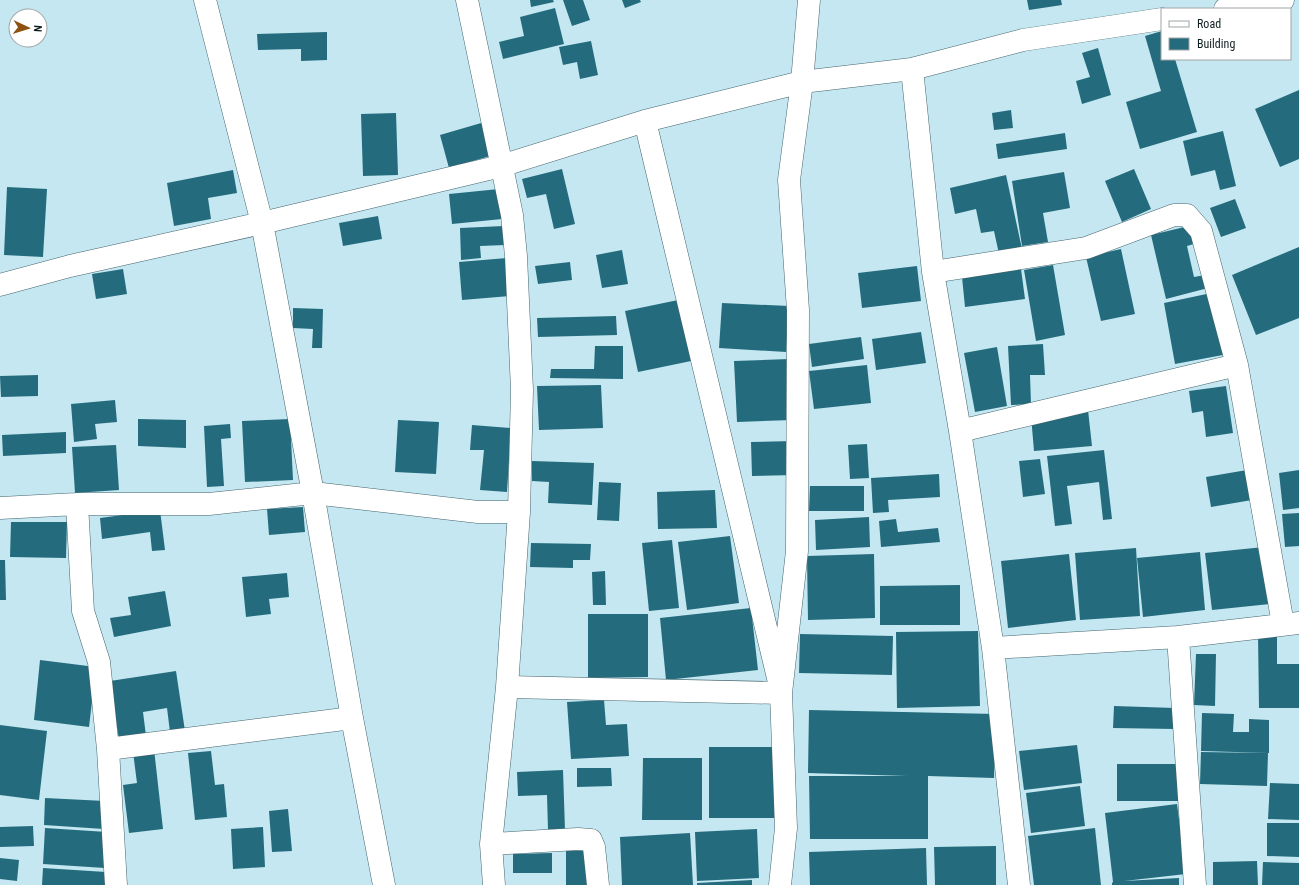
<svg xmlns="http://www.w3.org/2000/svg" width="1299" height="885" viewBox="0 0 1299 885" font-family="'Roboto Condensed',sans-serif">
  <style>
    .building { fill: #246c7d }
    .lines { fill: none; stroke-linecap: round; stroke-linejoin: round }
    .minor-casing { stroke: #45656d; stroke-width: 23 }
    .minor { stroke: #fff; stroke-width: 22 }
  </style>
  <rect width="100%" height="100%" fill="#c4e7f1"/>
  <path class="building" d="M530,0H553L554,2L531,7Z
    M563,0H583L590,20L572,26Z
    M622,0H640L641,2L625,8Z
    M1027,0H1061L1062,5L1029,10Z
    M555,8L564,44L503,59L499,42L524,36L520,17Z
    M1162,31V59H1175L1197,132L1140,149L1126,102L1161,91L1145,36Z
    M327,32V60L301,61V49L258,50L257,34Z
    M591,41L598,75L580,79L577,62L563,65L559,47Z
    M1098,48L1111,95L1082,104L1076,81L1090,77L1082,53Z
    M1299,90V159L1280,167L1255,109Z
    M1011,110L1013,128L994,130L992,113Z
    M396,113L398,175L363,176L361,114Z
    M488,121L497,154L449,168L440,135Z
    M1223,131L1236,186L1220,190L1215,170L1191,176L1183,141Z
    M1065,133L1067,149L998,159L996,144Z
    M562,169L575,224L554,229L546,194L527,198L522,179Z
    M1134,169L1151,209L1122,222L1105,181Z
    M233,170L237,193L208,198L211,219L174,226L167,183Z
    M1064,172L1070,208L1043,213L1048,242L1022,246L1012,181Z
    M1006,175L1022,249L999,254L994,231L981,233L976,209L955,214L950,188Z
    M7,187L47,189L43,257L4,255Z
    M499,189L502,219L452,224L449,194Z
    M1235,199L1246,228L1221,237L1210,208Z
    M378,216L382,239L343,246L339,223Z
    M1193,225L1197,243L1187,246L1194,277L1205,275L1208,288L1166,299L1151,235Z
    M504,226L505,245L480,246L481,258L461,260L460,228Z
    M1299,247V318L1256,335L1232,275Z
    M1121,249L1135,314L1101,321L1086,257Z
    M622,250L628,284L602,288L596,255Z
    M507,258L510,296L462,300L459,262Z
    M570,262L572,280L538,284L535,266Z
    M1053,265L1065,335L1036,341L1024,270Z
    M917,266L921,301L862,308L858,273Z
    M123,269L127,294L96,299L92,274Z
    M1021,269L1025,299L965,307L962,277Z
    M1216,292L1228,354L1175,364L1164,303Z
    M683,299L696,360L638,372L625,311Z
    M722,303L789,306L786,352L719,348Z
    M293,308L323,309L322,348H312L313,329L293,328Z
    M616,316L617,335L538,337L537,318Z
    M921,332L926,363L876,370L872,339Z
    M861,337L864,359L812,367L809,344Z
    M1043,344L1045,375H1030L1031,404L1011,405L1008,346Z
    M595,346H623V379L550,378L551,369H594Z
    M997,347L1007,406L975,412L964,353Z
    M789,359L792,420L737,422L734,361Z
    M867,365L871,403L814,409L809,371Z
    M38,375V396L1,397L0,376Z
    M601,385L603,428L539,430L537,386Z
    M1226,386L1233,433L1206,437L1203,411L1192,413L1189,391Z
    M115,400L117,422L95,424L97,439L74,442L71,404Z
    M1088,410L1092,446L1034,451L1031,416Z
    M138,419L186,420V448L138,446Z
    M290,419L293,480L245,482L242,421Z
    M398,420L439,422L436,474L395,472Z
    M230,424L231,438L221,439L224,486L207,487L204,426Z
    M472,425L511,428L507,492L480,490L484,450H470Z
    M66,432V453L3,456L2,435Z
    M795,441V475L752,476L751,442Z
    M867,444L869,478L850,479L848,445Z
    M116,445L119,490L75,493L72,447Z
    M1104,450L1112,519L1103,520L1099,482L1067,486L1072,524L1055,526L1047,456Z
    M1040,459L1045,494L1023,497L1019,461Z
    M532,461L594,463L592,505L548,503L549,482L532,481Z
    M1247,470L1252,500L1211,507L1206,477Z
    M1299,470V508L1283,510L1279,473Z
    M939,474L940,497L888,500L889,512L873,513L871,478Z
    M599,482L621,483L619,521L597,520Z
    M810,486H864V511H809Z
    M715,490L717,528L658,529L657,492Z
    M303,507L305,532L269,535L267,509Z
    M160,510L165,550L152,551L150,532L102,539L100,518Z
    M1299,513V546L1285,547L1282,514Z
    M869,517L870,547L816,550L815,520Z
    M896,519L898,532L938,528L940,542L881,547L879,521Z
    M11,522H67L66,558L10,557Z
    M730,536L739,603L687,610L678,542Z
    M672,540L679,608L649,611L642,543Z
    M531,543L591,544L590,560H573V568L530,567Z
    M1264,547L1270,604L1212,610L1205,553Z
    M1136,548L1140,616L1080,620L1075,553Z
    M1200,552L1205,610L1143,617L1137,558Z
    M874,554L875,618L808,620L807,556Z
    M1069,554L1076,620L1008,628L1001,561Z
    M0,560H5L6,600H0Z
    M605,571L606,605H593L592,572Z
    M287,573L289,597L269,599L271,614L246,617L242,577Z
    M960,585V625H880V586Z
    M165,591L171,626L114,637L110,618L131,615L128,597Z
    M751,608L758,670L666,680L660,618Z
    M588,614H648V677L588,678Z
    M978,631L980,706L897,708L896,632Z
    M800,634L893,636L892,675L799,673Z
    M1258,634H1277V664H1299V708H1259Z
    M1196,654H1216L1215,706L1194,705Z
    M40,660L96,667L89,727L34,720Z
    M176,671L185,731L170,732L167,708L143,712L146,736L119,740L110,681Z
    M604,700L606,725L627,724L629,756L571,759L567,702Z
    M1114,706L1175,708V729L1113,728Z
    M809,710L996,714L994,778L928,776V839H810L809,776H907L808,773Z
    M1202,713L1234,714L1233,732H1249V719L1269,720V753L1201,751Z
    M0,725L47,731L39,800L0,795Z
    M1077,745L1082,783L1024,790L1019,751Z
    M709,747H776L777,818H709Z
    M154,749L163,829L129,833L123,785L137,783L133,752Z
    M211,751L215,785L224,784L227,817L195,820L188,753Z
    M1201,752L1268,753L1267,786L1200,784Z
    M643,758H702V820H642Z
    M1117,764H1179L1178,801H1117Z
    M577,768H611L612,786L577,787Z
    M563,770L565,830H548L547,795L518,796L517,772Z
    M1270,783L1299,784V820L1268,819Z
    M1080,786L1085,826L1031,833L1026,793Z
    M45,798L105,801L104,829L44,825Z
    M1177,804L1186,874L1124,881L1179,878V885H1112V883L1113,882L1105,813Z
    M288,809L292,851L272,852L269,811Z
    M1267,823H1299V857L1267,856Z
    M33,826L34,846L0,847V827Z
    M263,827L265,867L233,869L231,829Z
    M45,828L107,832L105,868L43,864Z
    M1095,828L1101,885H1034L1028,836Z
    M757,829L759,878L697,881L695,832Z
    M690,833L693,885H622L620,837Z
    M996,846V885H935L934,847Z
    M566,848H590L589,885H566Z
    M926,848L927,885H810L809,852Z
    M552,853V873H513V854Z
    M0,858L19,860L17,881L0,879Z
    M1257,861L1258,885H1213V862Z
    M1263,862L1299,863V885H1262Z
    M43,868L106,872L105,885H42Z
    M752,880V885H697V883Z"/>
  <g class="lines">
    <g class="minor-casing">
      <path id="minor" d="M205,0L262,223L313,493L352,718L384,885
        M467,0L512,215L516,256L522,390L519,512L507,687L491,844L494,885
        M1225,9L1283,0
        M912,69L933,272L960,431L993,648L1019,885
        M645,121L778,678
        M933,272L1086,248L1174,215H1187L1201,231L1237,365L960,431
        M0,285L70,266L262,223L501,166L645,121L802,82L912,69L1023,40L1162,19
        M1237,365L1283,624
        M77,504L83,611L99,662L108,749L116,885
        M0,508L77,504H209L313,493L478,512H519
        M1178,637L1195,885
        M993,648L1178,637L1299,623
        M507,687L781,693
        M108,749L352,718
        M491,844L578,839L591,840L594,847L598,885
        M780,885L786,828L781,693L797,551L798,310L789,180L802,82L809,0"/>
    </g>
    <use href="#minor" class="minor"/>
  </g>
  <rect x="1161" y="8" width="130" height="52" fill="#ffffff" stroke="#9fa5a6"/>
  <rect x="1169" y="21" width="20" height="6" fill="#ffffff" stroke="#9fa5a6"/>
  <text x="1197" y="28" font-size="12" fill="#101d20">Road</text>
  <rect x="1169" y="38" width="20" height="12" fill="#246c7d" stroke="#9fa5a6"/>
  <text x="1197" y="48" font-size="12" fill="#101d20">Building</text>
  <g transform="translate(28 28) rotate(94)"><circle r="19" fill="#ffffff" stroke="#9fa5a6"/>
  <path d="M0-3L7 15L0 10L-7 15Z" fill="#8d520f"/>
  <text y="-6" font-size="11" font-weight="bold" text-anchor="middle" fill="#101d20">N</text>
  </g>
</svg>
